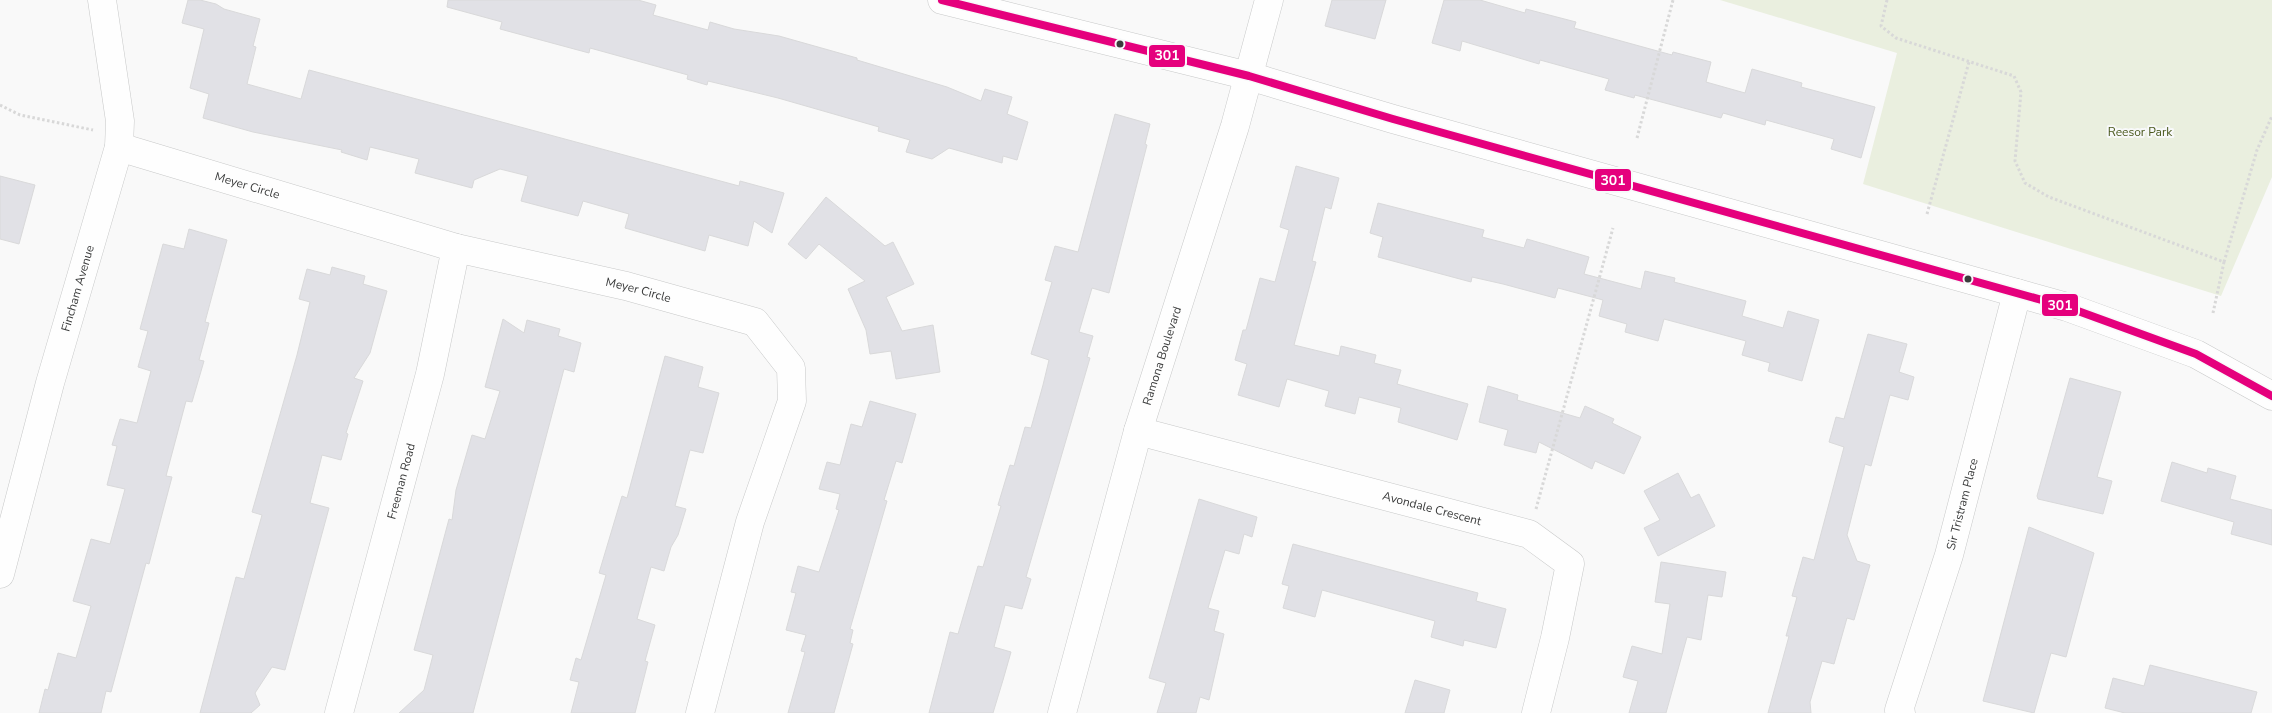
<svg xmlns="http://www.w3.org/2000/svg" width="2272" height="713" viewBox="0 0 2272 713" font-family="'Nunito Sans',sans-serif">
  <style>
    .green { fill: #eaefdf }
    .building { fill: #e1e1e6; stroke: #d9d9da }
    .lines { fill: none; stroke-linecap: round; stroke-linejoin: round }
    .street-casing { stroke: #c8c9c9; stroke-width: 29 }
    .secondary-casing { stroke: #c8c9c9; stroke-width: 29 }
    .path { stroke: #d8d8d8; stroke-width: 3; stroke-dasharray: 2.5 2.5; stroke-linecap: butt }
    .street { stroke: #fefefe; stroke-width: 28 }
    .secondary { stroke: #fefefe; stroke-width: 28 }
    .bus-1-casing { stroke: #f8f9fa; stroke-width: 11 }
    .bus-1 { stroke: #e5007d; stroke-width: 8 }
    .bus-dot { fill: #3b3c3c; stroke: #f8f9fa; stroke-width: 2 }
    .labels { text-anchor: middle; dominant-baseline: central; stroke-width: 4; stroke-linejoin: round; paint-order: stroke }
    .park-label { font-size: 12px; fill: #49581c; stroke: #f8f9fa }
    .street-label { font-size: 12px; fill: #3b3c3c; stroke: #f8f9fa }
    .line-badge { stroke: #f8f9fa; stroke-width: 2 }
    .badge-label { font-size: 14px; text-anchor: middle; font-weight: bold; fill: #fff }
  </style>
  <rect width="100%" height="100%" fill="#f9f9f9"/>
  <path class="green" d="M1720,0H2272V177L2221,296L1863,184L1897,53Z"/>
  <path class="building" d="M188,0H200L216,4L224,9L260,19L253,46L256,47L247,84L301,99L309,70L739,186L740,181L784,193L772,233L754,221L748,246L709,235L705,251L625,228L629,214L583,201L578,216L521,201L528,176L500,169L474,180L472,188L415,173L419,159L370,147L367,160L341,152L342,150L253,132L203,118L209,94L190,88L204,29L182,23Z
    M448,0H638L656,5L653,15L708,30L710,22L734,29L779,36L857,58V60L947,87L981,101L985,89L1012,97L1007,114L1028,122L1017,160L1003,156L1002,163L949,148L932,159L906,152L910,140L878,131L879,127L778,98L708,81L707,85L687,79L688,75L590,48L589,53L500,29L502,22L447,7Z
    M1332,0H1386L1375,39L1325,26Z
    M1444,0H1480L1525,13L1526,9L1576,22L1574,28L1672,55L1673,52L1711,62L1706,82L1745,93L1752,69L1802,83L1801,87L1875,107L1861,158L1831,149L1834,139L1766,120L1765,125L1723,113L1721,118L1635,95L1634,98L1605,90L1609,79L1540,60L1539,64L1462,41L1460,51L1432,43Z
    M1115,114L1150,124L1145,144L1147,145L1109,293L1092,288L1079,332L1093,336L1087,357L1090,358L1026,577L1031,579L1022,609L1005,605L994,647L1011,652L1003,680L993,713H929L950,632L958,634L978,566L983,567L1001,506L998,505L1010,465L1014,466L1025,427L1031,428L1043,385L1049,360L1031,354L1052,282L1045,280L1055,246L1078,252Z
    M1296,166L1339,178L1331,209L1325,207L1312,261L1316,262L1294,345L1339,356L1341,346L1376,355L1374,363L1401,370L1397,384L1468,404L1457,440L1398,422L1401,408L1359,397L1355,414L1325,406L1329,391L1287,379L1279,407L1238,395L1247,364L1235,360L1243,330H1246L1260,278L1275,282L1289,230L1280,227Z
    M0,176L35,185L19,244L0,239Z
    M826,197L885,246L893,242L914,284L886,297L902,331L933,325L940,372L896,379L891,351L870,354L866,330L848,289L865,281L819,244L806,259L788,244Z
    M1378,203L1484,230L1482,237L1524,248L1527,239L1589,257L1584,274L1641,289L1645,271L1675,278L1674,282L1746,301L1742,316L1783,328L1788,311L1819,320L1802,381L1768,371L1770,363L1742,355L1746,341L1664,319L1658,341L1625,332L1627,324L1599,316L1603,300L1558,288L1555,298L1503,284L1472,277L1471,282L1378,257L1383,237L1370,233Z
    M189,229L227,240L205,322L209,323L199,360L204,361L192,402L186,401L166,476L172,477L164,507L149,564L146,563L111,692L106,691L101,713H39L45,689L48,690L58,653L76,658L91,606L73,601L91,539L110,544L125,489L107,485L117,446L112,445L120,419L137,423L151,371L138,367L148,331L140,329L163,244L184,249Z
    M332,267L365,276L363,284L387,291L370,353L354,378L363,381L346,433L348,434L341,460L322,455L310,503L329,508L285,670L272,667L255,693L260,705L251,713H200L236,577L244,579L262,515L252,512L297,355L310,302L299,299L307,269L330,275Z
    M503,319L524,333L527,320L560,329L558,336L581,343L574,372L564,369L473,713H399L424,690L433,655L414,650L449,519L452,520L456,490L472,435L485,439L500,391L485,387Z
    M1868,334L1907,344L1899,372L1914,377L1908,400L1890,395L1871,466L1865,464L1847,535L1857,561L1870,565L1854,620L1847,618L1834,664L1822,661L1810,702L1811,713H1768L1789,636H1786L1797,597L1792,596L1803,557L1814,560L1844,447L1829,442L1836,417L1844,419Z
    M665,356L703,367L698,387L719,393L703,453L690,450L675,506L686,509L678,535L671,547L664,571L651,567L637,619L655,625L645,661L648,662L635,713H571L579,682L570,680L576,658L581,660L606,575L599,573L622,496L627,498Z
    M2070,378L2121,392L2097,477L2112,481L2103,514L2038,499L2037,496Z
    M1488,386L1518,395L1517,400L1580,418L1585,406L1614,419L1612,423L1641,437L1624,474L1595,461L1592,469L1539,442L1536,453L1504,445L1508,430L1479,422Z
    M870,401L916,414L902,463L896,461L884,500L887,501L850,629L853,630L850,643L853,644L834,713H788L805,652L801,651L806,635L786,630L796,593L791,592L798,566L819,572L839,510L836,509L840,494L819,489L827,462L840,465L851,424L862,427Z
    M2172,462L2207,473L2208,468L2236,476L2230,499L2272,510V545L2231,534L2234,522L2161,501Z
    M1678,473L1691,498L1699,494L1715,526L1658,556L1644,528L1660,520L1644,491Z
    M1199,499L1257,517L1252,537L1244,534L1239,554L1225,550L1208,608L1219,611L1214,631L1224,634L1209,700L1200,697L1196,713H1157L1166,683L1149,678Z
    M2029,527L2094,553L2066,657L2051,653L2034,713L1983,701Z
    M1293,544L1478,593L1476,601L1506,609L1496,648L1464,640L1463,646L1431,637L1435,621L1322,590L1315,617L1283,608L1289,586L1282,584Z
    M1661,562L1726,572L1722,597L1708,595L1701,640L1687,637L1666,713H1629L1638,681L1623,677L1632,646L1662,654L1670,604L1655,602Z
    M2150,665L2257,692L2251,713H2125L2105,708L2113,678L2144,686Z
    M1415,680L1450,690L1444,713H1405Z"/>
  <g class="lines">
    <g class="street-casing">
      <g id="street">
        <path id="s1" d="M119,147L456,248L626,286L755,322L791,368L792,401L750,522L700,713"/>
        <path id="s2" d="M1138,431L1529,534L1570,564L1555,638L1536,713"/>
        <path id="s3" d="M339,713L430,374L456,248"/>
        <path id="s4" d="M1062,713L1138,431L1235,126L1269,0"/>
        <path id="s5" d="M1901,713L1899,710L1949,555L2017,293"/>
      </g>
    </g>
    <g class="secondary-casing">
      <g id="secondary">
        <path d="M942,0L1249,76L1393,119L2067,307L2196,354L2272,396"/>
        <path id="s6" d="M0,574L50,383L119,147L120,121L102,0"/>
      </g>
    </g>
    <path class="path" d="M1887,0L1881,26L1896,38L2014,76L2021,92L2015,161L2025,183L2049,197L2224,262L2213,313
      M0,105L20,115L93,130
      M1637,138L1673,0
      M1927,214L1969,62
      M2224,262L2257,150L2272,116
      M1536,509L1613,228"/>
    <use href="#street" class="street"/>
    <use href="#secondary" class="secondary"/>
    <g class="bus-1-casing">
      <path id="bus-1" d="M942,0L1249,76L1393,119L2067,307L2196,354L2272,396"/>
    </g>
    <use href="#bus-1" class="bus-1"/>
  </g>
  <g class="bus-dot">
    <circle cx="1120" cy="44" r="4.5"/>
    <circle cx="1968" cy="279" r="4.5"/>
  </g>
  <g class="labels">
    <g class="park-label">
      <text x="2140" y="132">Reesor Park</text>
    </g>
    <g class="street-label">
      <text stroke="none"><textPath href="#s1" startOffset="134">Meyer Circle</textPath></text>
      <text stroke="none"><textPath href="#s6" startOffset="296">Fincham Avenue</textPath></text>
      <text stroke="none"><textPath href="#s1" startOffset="539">Meyer Circle</textPath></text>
      <text stroke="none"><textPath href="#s4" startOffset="371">Ramona Boulevard</textPath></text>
      <text stroke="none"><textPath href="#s3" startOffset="240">Freeman Road</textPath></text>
      <text stroke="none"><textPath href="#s5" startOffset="219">Sir Tristram Place</textPath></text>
      <text stroke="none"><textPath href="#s2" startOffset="304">Avondale Crescent</textPath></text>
    </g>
  </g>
  <g class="line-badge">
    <rect x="1148" y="44" width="38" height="24" rx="5" fill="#e5007d"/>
    <rect x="1594" y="168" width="38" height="24" rx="5" fill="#e5007d"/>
    <rect x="2041" y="293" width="38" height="24" rx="5" fill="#e5007d"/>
  </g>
  <g class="badge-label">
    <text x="1167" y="60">301</text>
    <text x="1613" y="185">301</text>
    <text x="2060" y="310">301</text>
  </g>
</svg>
